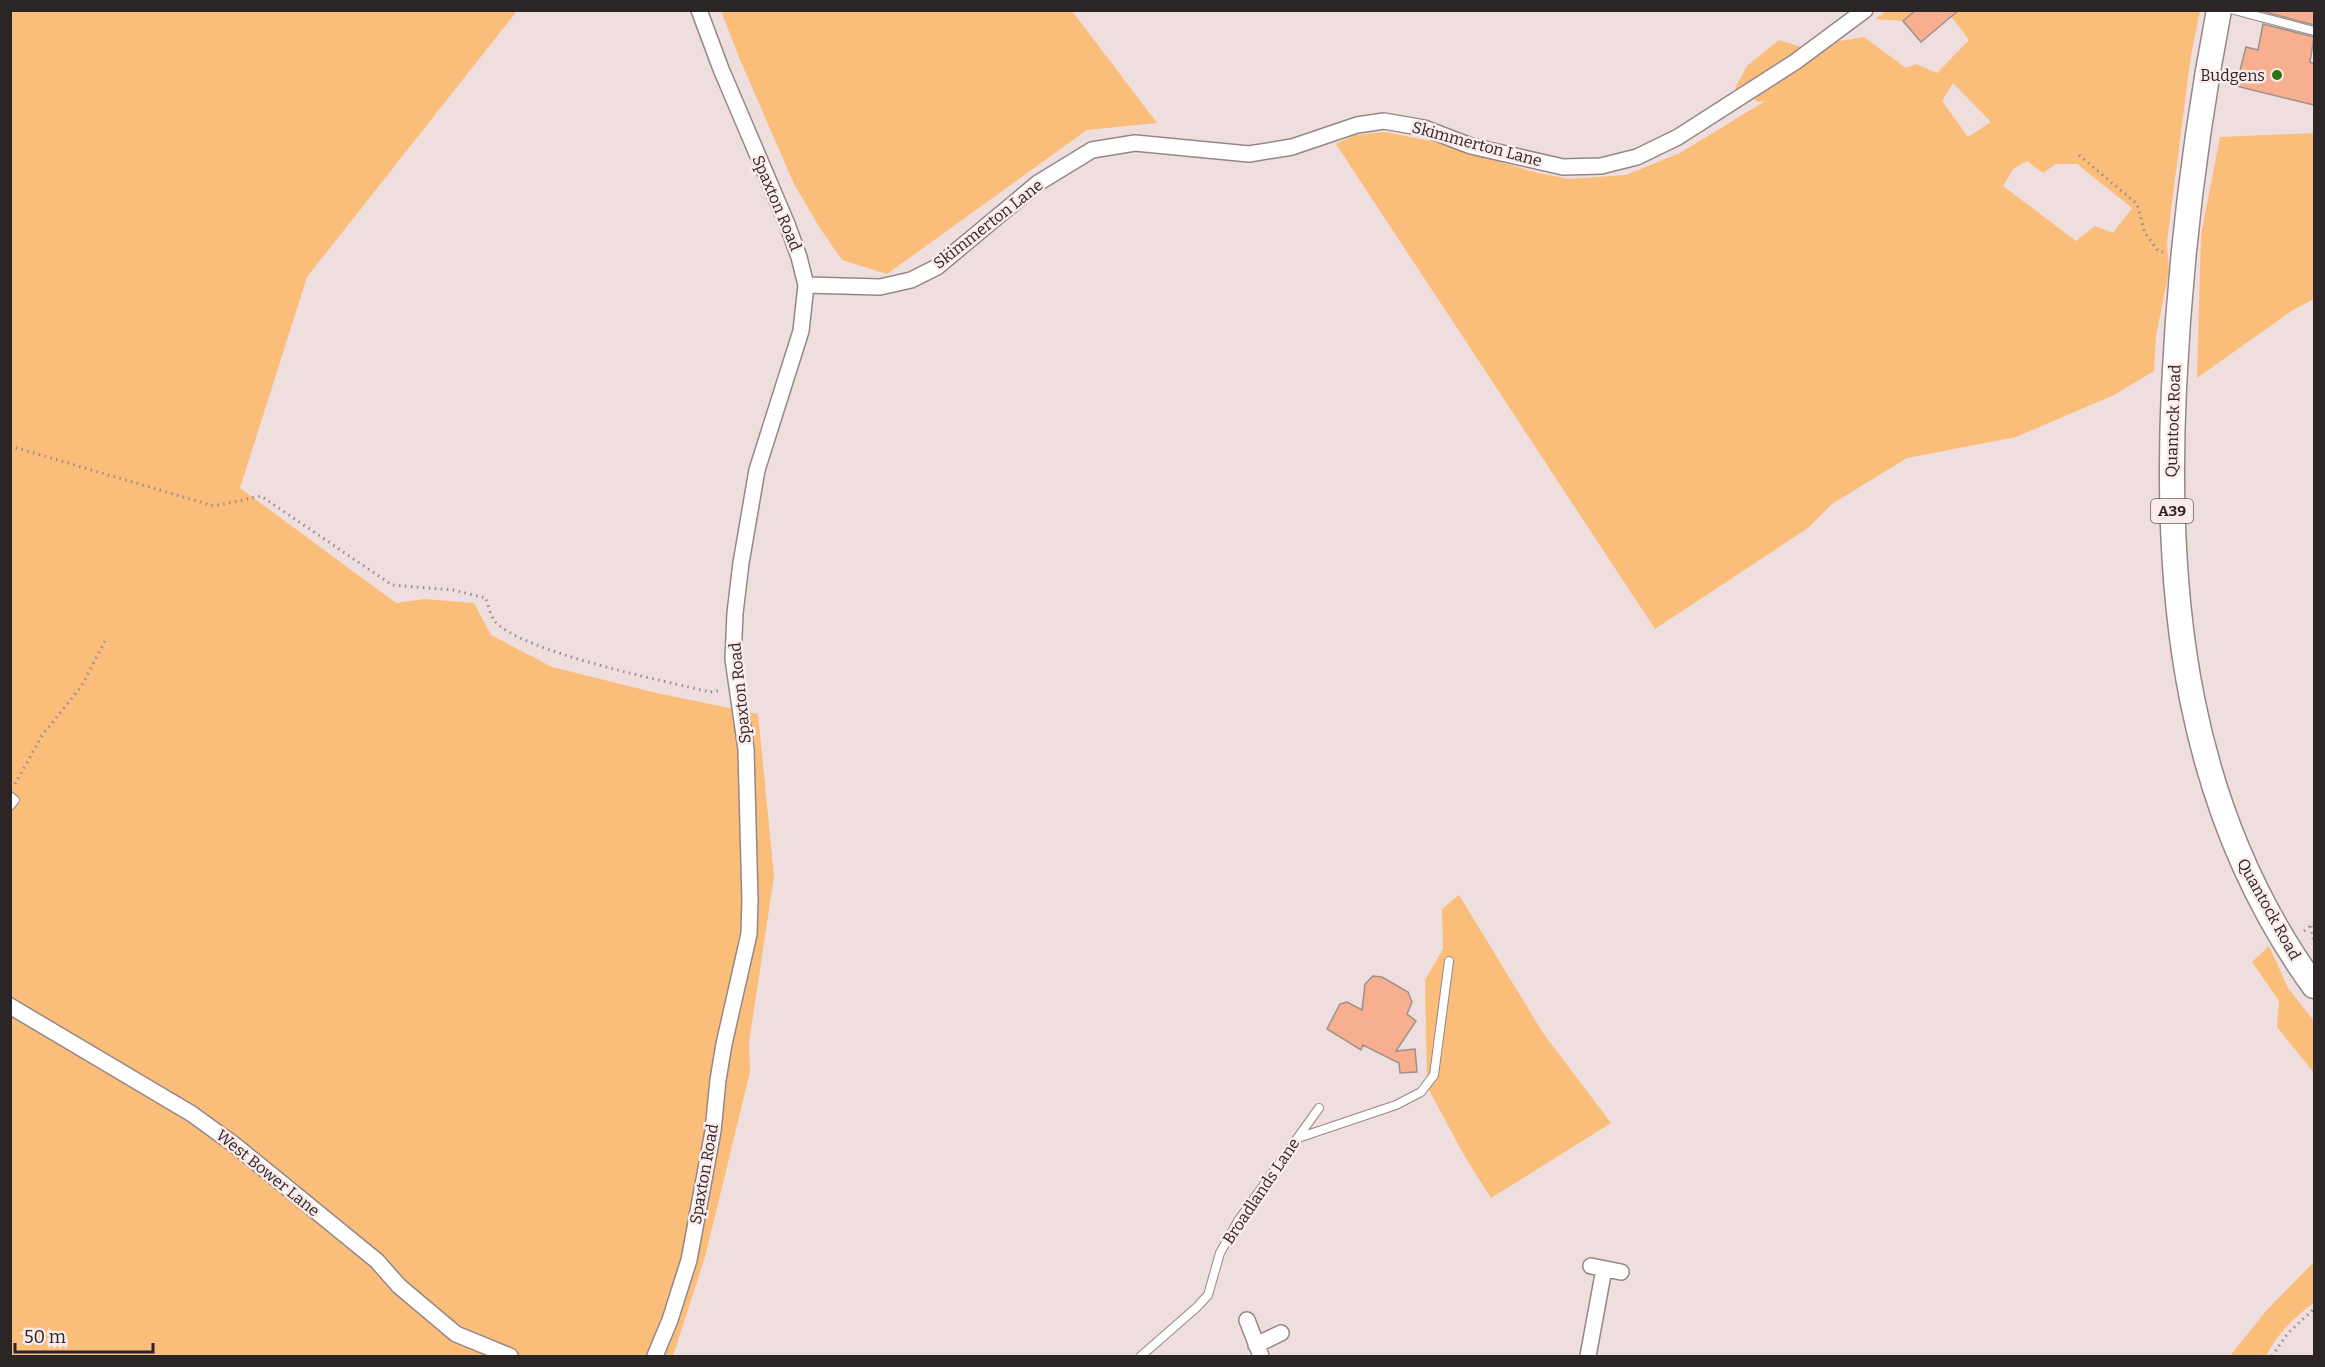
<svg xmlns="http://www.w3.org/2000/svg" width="2325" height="1367" viewBox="0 0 2325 1367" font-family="Bitter,serif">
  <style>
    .green { fill: #fbbd7a; fill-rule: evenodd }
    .building { fill: #f8af90; stroke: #9e908a; stroke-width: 1.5 }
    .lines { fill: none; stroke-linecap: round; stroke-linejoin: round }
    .lane-casing { stroke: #968786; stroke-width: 10 }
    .street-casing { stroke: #968786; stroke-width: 18 }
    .primary-casing { stroke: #968786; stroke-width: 27 }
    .path { stroke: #998d8d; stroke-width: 3; stroke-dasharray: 1.5 4.5; stroke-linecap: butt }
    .lane { stroke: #fff; stroke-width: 8 }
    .street { stroke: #fff; stroke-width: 15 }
    .primary { stroke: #fff; stroke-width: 24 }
    .poi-dot { fill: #2b7417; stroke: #fcebeb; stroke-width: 2 }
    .labels { text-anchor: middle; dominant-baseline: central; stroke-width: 5; stroke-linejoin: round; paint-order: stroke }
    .shield { fill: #fcebeb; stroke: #6a6060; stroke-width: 1.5 }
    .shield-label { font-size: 15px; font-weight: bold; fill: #2b2525 }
    .poi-label { font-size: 16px; fill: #2b2525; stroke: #fcebeb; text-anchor: end }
    .street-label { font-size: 16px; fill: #2b2525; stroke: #fcebeb }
  </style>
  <rect width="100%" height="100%" fill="#efdede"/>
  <path class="green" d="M10,11H517L307,277L240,488L396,603L424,599L474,603L491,635L552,667L657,693L758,714L774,876L749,1043L750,1072L705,1257L673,1356H11Z
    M721,11H1072L1157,123L1087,130L887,274L842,260L820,228L794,184L738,55Z
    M1886,11H1916L1903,21L1875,19Z
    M1947,11H2200L2191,55L2167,241L2169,271L2156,336L2154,371L2114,395L2016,437L1907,458L1832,504L1808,528L1655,629L1336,144L1355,135L1385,132L1431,141L1534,172L1569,179L1626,175L1680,153L1765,101L1759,102L1735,88L1747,66L1779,40L1801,47L1864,37L1906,68L1916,64L1937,73L1969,40ZM1953,83L1991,122L1968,137L1942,101ZM2027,161L2043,173L2056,164H2077L2132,208L2113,233L2095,226L2076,241L2003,186L2013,169Z
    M2314,133V299L2293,310L2197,378L2201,235L2220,137Z
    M1459,895L1543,1033L1611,1123L1491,1198L1465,1157L1427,1086L1425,980L1443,949L1442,909Z
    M2269,946L2288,988L2314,1021V1073L2277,1027L2279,1001L2252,962Z
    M2314,1262V1303C2294,1317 2277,1334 2266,1356H2230L2266,1311Z"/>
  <path class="building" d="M1916,10H1959L1921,42L1903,21Z
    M2266,10H2314V25L2265,12Z
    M2263,24L2314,37L2310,62L2314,64V105L2236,86L2246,47L2258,50Z
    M1373,976L1382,977L1408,992L1412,1002L1407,1014L1416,1021L1396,1051L1415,1049L1417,1072L1400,1073L1399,1063L1363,1045L1361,1050L1327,1029L1340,1004L1347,1002L1362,1010L1365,984Z"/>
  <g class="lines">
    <g class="lane-casing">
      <path id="lane" d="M2234,10L2314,31
        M10,796L15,800L10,806
        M1298,1138L1396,1105L1421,1092L1434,1075L1449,961
        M1141,1356L1197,1307L1208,1295L1220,1253L1238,1221L1319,1108"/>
    </g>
    <g class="street-casing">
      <path id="street" d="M806,285L880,287L911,280L937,267L1038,183L1092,150L1135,143L1249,154L1292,147L1357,125L1384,121L1424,128L1471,146L1563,167L1601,166L1637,157L1678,137L1795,62L1865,10
        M10,1006L192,1114L236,1146L377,1261L399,1286L456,1334L510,1356
        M1591,1266L1621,1272
        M1247,1320L1261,1356
        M1256,1345L1281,1333
        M655,1356L670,1320L689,1260L713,1131L718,1080L724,1044L749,934L750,900L746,749L733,659L735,613L741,563L757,470L801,331L806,285L799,257L787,224L721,69L699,10
        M1588,1356L1604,1269"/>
    </g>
    <g class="primary-casing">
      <path id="primary" d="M2219,10C2195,135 2180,260 2174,387C2164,599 2186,809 2314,986"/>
    </g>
    <path class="path" d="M2079,155L2137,204L2145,233L2158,251L2163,252
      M10,446L214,506L261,496L392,585L453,590L486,598C488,605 490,614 494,620C516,651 669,682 710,692L722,690
      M15,784L43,734L81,687L106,639
      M2311,926L2314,944
      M2304,931L2314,923
      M2272,1356L2288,1333L2314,1309"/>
    <use href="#lane" class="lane"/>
    <use href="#street" class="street"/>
    <use href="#primary" class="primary"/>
  </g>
  <circle class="poi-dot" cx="2277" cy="75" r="6"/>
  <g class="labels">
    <rect class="shield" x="2151" y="499" width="42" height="24" rx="4.5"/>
    <g class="shield-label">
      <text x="2172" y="511">A39</text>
    </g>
    <g class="poi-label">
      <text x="2265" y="75">Budgens</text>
    </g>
    <g class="street-label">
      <text transform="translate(1477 144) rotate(15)">Skimmerton Lane</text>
      <text transform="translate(777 203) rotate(67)">Spaxton Road</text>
      <text transform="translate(988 224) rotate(-38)">Skimmerton Lane</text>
      <text transform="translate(2173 421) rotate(-88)">Quantock Road</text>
      <text transform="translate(740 693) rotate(-96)">Spaxton Road</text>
      <text transform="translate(2269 909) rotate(61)">Quantock Road</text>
      <text transform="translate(268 1173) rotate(39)">West Bower Lane</text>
      <text transform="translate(704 1174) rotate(-80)">Spaxton Road</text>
      <text transform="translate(1261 1191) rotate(-56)">Broadlands Lane</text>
    </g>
  </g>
  <rect width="2325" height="1367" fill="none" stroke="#2b2525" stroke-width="24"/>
  <path d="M15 1343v9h138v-9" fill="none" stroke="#2b2525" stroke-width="3"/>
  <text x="24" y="1343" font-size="18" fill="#2b2525" stroke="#fcebeb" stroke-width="4.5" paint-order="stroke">50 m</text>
</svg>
